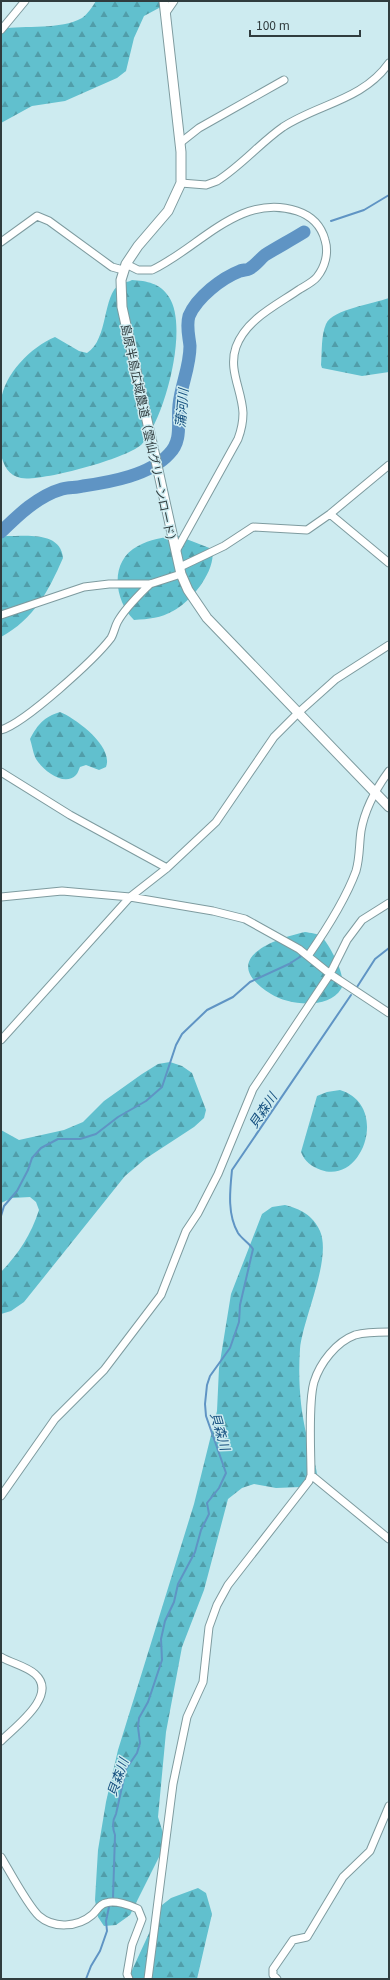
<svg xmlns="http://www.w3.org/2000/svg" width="390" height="1980" viewBox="0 0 390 1980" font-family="Georgia,'Noto Sans JP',serif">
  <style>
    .forest { fill: url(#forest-firs) }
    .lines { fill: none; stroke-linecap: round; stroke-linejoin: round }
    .stream { stroke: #5f94c4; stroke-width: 2 }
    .river { stroke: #5f94c4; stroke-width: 13 }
    .minor-casing { stroke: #7e9b9f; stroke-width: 9 }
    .tertiary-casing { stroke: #7e9b9f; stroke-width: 11 }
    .minor { stroke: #fff; stroke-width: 7 }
    .tertiary { stroke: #fff; stroke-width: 9 }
    .labels { text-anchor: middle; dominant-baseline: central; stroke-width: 3; stroke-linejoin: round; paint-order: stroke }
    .street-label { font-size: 12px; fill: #303c3e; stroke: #cdebf0 }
    .water-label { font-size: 13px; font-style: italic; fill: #15507f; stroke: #cdebf0 }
  </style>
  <defs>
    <pattern id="forest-firs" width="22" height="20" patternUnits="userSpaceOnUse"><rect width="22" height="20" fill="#61c0ce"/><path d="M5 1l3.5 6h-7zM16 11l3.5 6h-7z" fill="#509da9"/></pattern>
  </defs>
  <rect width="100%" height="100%" fill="#cdebf0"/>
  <path class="forest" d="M96,1H172L144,16L134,38L126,71L117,78L65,101L32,106L1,123V29C25,25 61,30 82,18C87,15 93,6 96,1Z
    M132,280C147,281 160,283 169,297C189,327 165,418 142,444C129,458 41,482 21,478C9,476 3,465 1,454C1,437 0,418 1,401C4,374 31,347 55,337L79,351L87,353C109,339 102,295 120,284C124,282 129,282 132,280Z
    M389,298V372L362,376L322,368L321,365C322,352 321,335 326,324C333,309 373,304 389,298Z
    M176,535L212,549C217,570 191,602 173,611C161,618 149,619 134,620C114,600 109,561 138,546C150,539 163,538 176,535Z
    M7,536C26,536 61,531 63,558C48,592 34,619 1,637V537Z
    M60,712C75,718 114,746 106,767L99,770L86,765L80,767C79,769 78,773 76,775C64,788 41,769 35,757C33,752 32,745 30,739C38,724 44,717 60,712Z
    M305,932C310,933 318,933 322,937C330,946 348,978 341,989C328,1010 288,1005 271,994C218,961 269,940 305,932Z
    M170,1062L182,1066L192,1073L206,1110L204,1118L194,1127L145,1159L125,1176L24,1302L11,1311L1,1314V1272C19,1253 31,1235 39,1210L36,1202L30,1197L12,1198L1,1203V1130L19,1140L64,1130L83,1122L104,1101L142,1074L158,1064Z
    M340,1090C390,1105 363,1185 321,1170C311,1166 305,1162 301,1152L317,1096L327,1092Z
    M285,1205C300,1209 313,1215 320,1231C332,1259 303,1318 300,1349C298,1379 300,1409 307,1437C310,1450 316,1463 317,1475L311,1483L301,1487L276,1488L254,1484L242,1488L228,1499L204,1590L182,1647L166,1732L158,1817L163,1833L164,1847L130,1915L116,1925L104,1926L98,1917L95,1900L98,1850L106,1802L118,1750L194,1504L217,1411L219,1368L231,1294L262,1214L272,1207Z
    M198,1888L206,1893L212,1914L197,1979H128L162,1905L171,1898Z"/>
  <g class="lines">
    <path class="stream" d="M331,221L364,210L389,195
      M357,987L375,959L389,948
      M1,1216L4,1206L17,1191L28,1170L32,1158L41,1148L58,1139H80L96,1134L118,1117L146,1101L162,1087L176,1045L182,1034L207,1010L233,997L250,982L289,964L303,955
      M113,1898L115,1835C112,1827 112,1821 116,1814L126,1769L137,1753L140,1743L138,1727L139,1718L148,1702L162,1660L161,1639L165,1621L174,1602L178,1584L195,1552L201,1530L209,1514L207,1503L219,1488L226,1473L206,1416L205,1404L207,1385L210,1376L230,1348L239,1322L240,1305L253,1249C249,1243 242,1239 238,1233C227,1214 230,1190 232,1170L351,995
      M86,1979L91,1966L100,1951L107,1931L106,1921L109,1907"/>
    <path class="river" d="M1,532C18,515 38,496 62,489C69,487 76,488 83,486C111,482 150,475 169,454C183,440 177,422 179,405C181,385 190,367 190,346C189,336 186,326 189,316C197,297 222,278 240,271C243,270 247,270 249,269C255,266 260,259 265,255C278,247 291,240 304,232"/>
    <g class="minor-casing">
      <path id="minor" d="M165,14L174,1
        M1,30L25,1
        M180,143L199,128L284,80
        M181,183L206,185L217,181C241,166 260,143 283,127C318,104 363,100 389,63
        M1,242L37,216L49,221L112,267L123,270
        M126,264L138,270H152C199,248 240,192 297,211C312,216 321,225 325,240C329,253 325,267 317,277C313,282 305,286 300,289C277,305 246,319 236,347C228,370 242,390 243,413C243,422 241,431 238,439L176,551
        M330,514L389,563
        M180,567L224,546L253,527L307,530L330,514L389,465
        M1,615L84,587L109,584H150L181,574
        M1,730C25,723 95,659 111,638C114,633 115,626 118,621C126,607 139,595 150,584
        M1,772L70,815L167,868
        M1,897L62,891L130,897L213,911L245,919L299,949L330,974L389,1013
        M308,956C326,930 345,901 356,871C360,857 359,845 361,831C365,808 375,790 389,771
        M1,1040L130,897L167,868L216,822L274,737L298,713L336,679L389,645
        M311,1475L389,1539
        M1,1496L55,1419L104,1370L161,1295L186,1231L198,1213L218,1174L253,1089L330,974L347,940L362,920L389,903
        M1,1657C11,1663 26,1666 35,1674C59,1695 15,1727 1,1741
        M1,1857C10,1872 28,1906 39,1916C54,1929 78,1927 92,1915C97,1911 99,1904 106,1903C115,1900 130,1905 138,1909L142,1919L132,1945L127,1974L129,1979
        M148,1979L173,1784L187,1717L203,1682L209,1627L217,1605L228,1585L309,1481L311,1475C311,1451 308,1403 314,1382C320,1363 336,1342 355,1335C366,1332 378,1332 389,1332
        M277,1979L273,1975V1969L293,1940L307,1937L343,1877L370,1851L389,1806"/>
    </g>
    <g class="tertiary-casing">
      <path id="tertiary" d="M164,1L181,152V183L168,211L138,246L126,264L121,280L122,307L181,574L188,590L207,618L389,807"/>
    </g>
    <use href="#minor" class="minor"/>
    <use href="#tertiary" class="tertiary"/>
  </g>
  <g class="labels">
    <g class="street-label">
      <text transform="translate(150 435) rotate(78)">島原半島広域農道（雲仙グリーンロード）</text>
    </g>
    <g class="water-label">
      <text transform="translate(181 408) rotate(-85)">蒲河川</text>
      <text transform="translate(262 1110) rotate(-56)">貝森川</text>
      <text transform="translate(221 1431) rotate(74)">貝森川</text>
      <text transform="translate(117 1777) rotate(-71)">貝森川</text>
    </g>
  </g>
  <rect width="390" height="1980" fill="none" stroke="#303c3e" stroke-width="4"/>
  <path d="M250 30v6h110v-6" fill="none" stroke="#303c3e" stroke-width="2"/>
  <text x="256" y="30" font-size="12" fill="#303c3e" stroke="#cdebf0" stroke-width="3" paint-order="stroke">100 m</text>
</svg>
